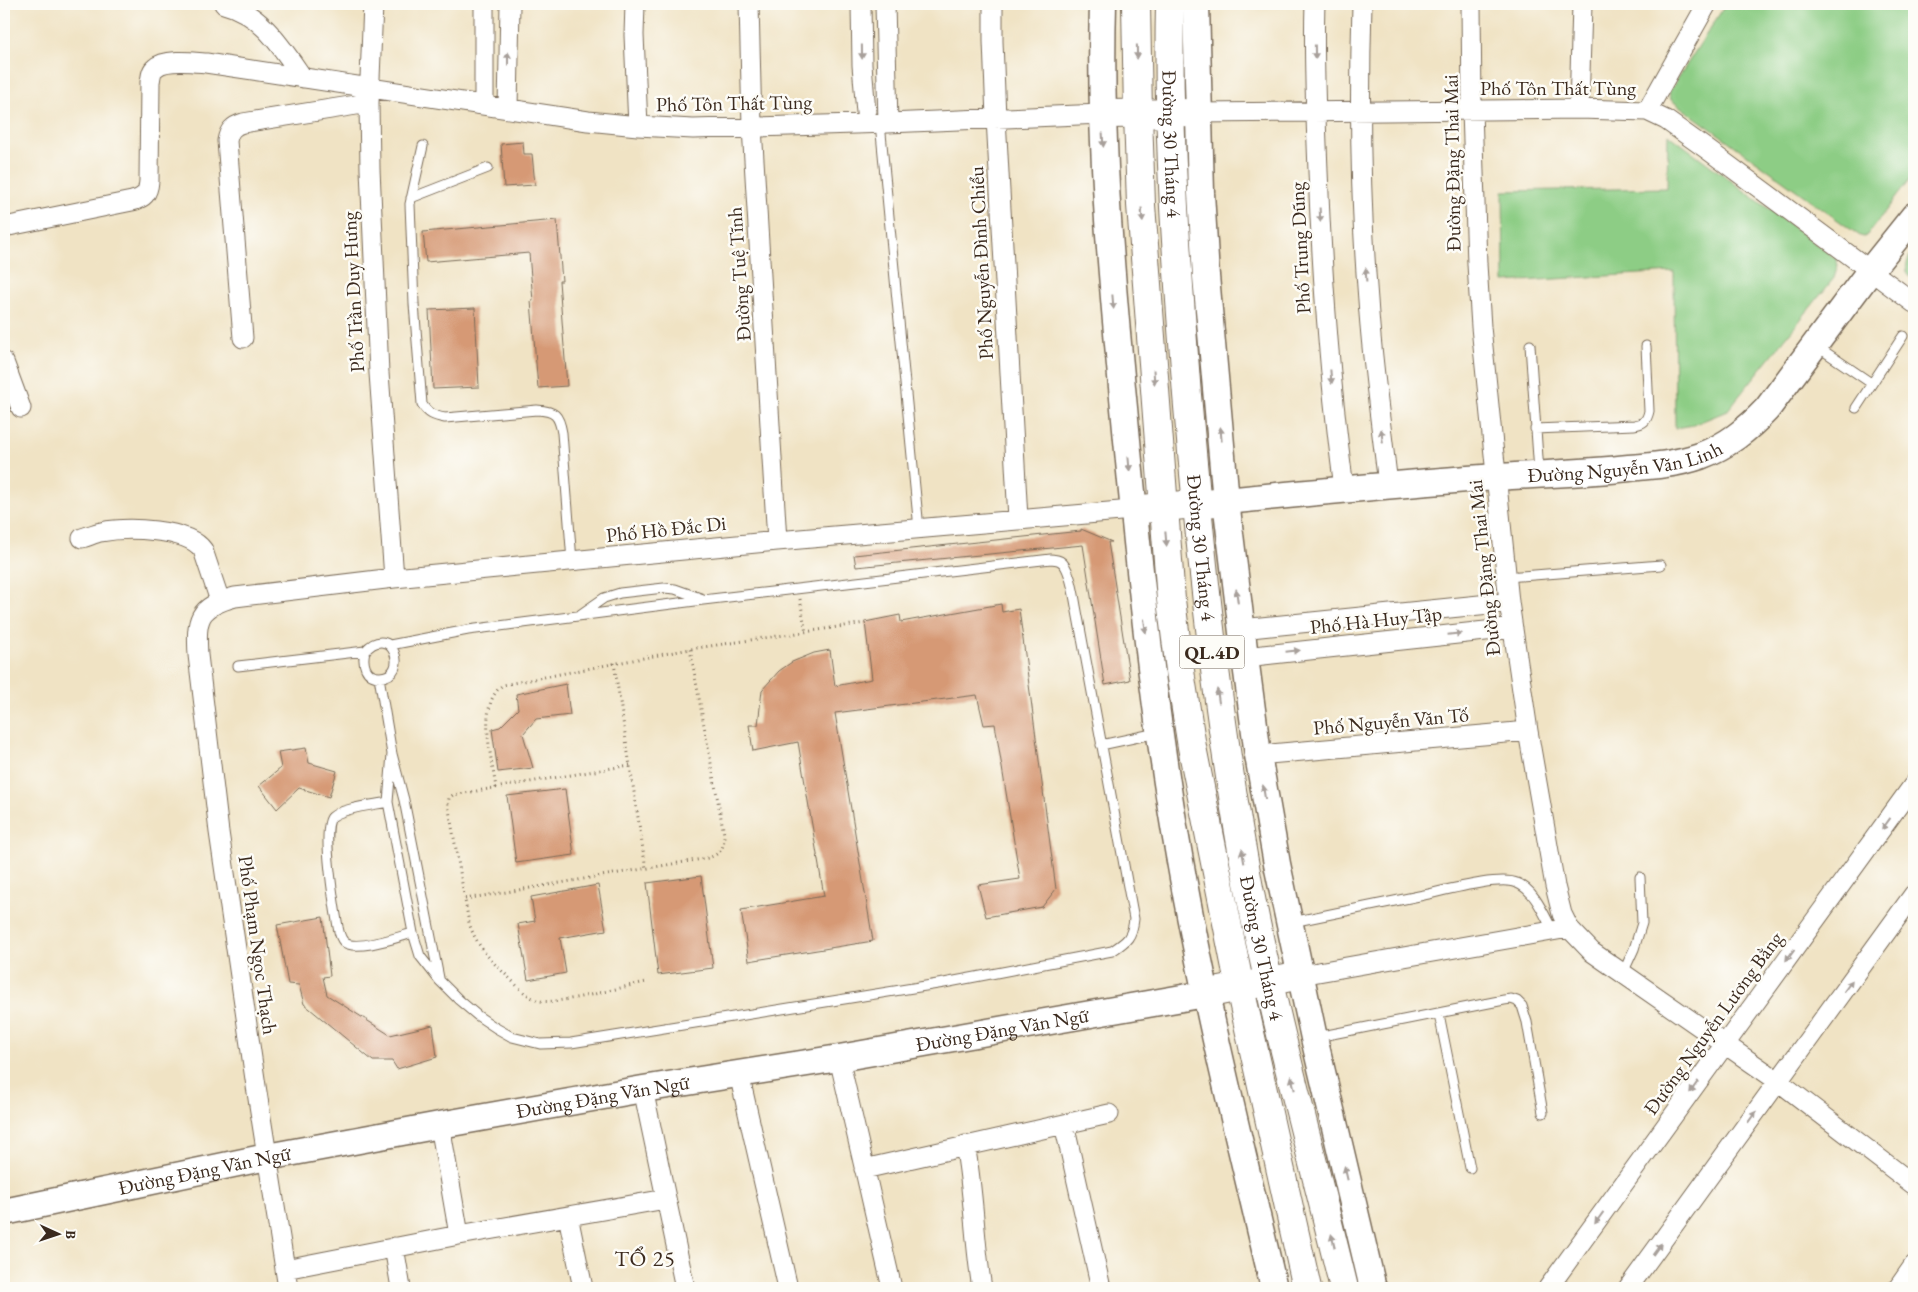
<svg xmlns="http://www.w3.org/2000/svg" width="1918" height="1292" viewBox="0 0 1918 1292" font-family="'EB Garamond',serif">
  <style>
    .green { fill: #8dcd85; stroke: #647c52 }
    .building { fill: #d69974 }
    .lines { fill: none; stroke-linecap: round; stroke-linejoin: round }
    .lane-casing { stroke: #7a6b58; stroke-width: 11 }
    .street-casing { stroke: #7a6b58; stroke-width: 21 }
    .secondary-casing { stroke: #7a6b58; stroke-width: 29 }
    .highway-casing { stroke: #7a6b58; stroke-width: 30 }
    .path { stroke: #7a6b58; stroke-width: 3; stroke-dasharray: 1 4; stroke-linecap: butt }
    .lane { stroke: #fff; stroke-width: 9 }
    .street { stroke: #fff; stroke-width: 19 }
    .secondary { stroke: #fff; stroke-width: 26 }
    .highway { stroke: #fff; stroke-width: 28 }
    .oneway { fill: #a79f9a }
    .labels { text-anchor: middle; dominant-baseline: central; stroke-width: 5; stroke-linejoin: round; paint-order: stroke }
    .shield { fill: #fdfcf7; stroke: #75695f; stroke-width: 1 }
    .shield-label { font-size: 19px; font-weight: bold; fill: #3b2a1e }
    .street-label { font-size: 20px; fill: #3b2a1e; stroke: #fdfcf7 }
    .quarter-label { font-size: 22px; letter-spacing: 1px; fill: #3b2a1e; stroke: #fdfcf7 }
  </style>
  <rect width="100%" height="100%" fill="#fdfcf7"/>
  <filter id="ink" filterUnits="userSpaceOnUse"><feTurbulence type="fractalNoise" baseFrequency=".02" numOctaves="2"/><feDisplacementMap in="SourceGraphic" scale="10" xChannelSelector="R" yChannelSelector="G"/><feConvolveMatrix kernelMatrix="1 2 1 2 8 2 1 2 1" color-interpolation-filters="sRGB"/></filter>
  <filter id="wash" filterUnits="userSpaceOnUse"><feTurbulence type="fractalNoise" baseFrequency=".0096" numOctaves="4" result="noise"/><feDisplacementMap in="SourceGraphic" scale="20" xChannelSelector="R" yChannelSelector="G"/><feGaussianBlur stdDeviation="1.12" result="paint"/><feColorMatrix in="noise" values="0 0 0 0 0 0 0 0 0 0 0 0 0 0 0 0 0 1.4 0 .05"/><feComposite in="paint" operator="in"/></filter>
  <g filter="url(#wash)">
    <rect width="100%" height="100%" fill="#f0e3c4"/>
    <path class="green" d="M1726,4H1914V174L1867,235L1864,237L1860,236L1671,100L1669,92Z
      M1668,134L1836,259L1838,265L1834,278L1727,411L1693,425L1675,428L1674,272L1504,282L1503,191L1667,188Z
      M1914,250V281C1902,271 1906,261 1914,250Z"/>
    <g id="blocks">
      <path class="building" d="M523,142L524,154H532L535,185L504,187L501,144Z
        M557,220L562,281H559L567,386L538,388L531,301H533L529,253L426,262L423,232Z
        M475,308L479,387L433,389L429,310Z
        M1081,529L1112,542H1108L1130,680L1105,685L1083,545L856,567L854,555L1081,531Z
        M1001,604L1002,612L1019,609L1056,889L1042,907L986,917L978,885L1020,879L995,724L984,725L977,695L835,713L873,941L749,961L741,910L824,896L798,742L753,751L749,725H758L762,690L779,671L792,662L814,653L830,650L835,686L872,679L865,622L900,615L901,622Z
        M566,684L570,715L536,719L523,734L533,768L498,772L492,729L500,727L518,709L516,694Z
        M306,748L309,763L337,771L329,797L299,788L277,809L259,786L281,768L278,752Z
        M565,789L574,855L516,863L507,796Z
        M701,876L713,968L658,975L647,883Z
        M598,885L606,930L560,938L566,973L528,980L518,924L535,921L531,897Z
        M323,917L330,976L323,977L327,995L390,1035L433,1025L437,1057L397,1069L392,1061H373L304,1004L299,985L288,984L277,925Z"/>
    </g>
  </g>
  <g filter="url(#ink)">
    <use href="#blocks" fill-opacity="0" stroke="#7a6b58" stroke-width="1"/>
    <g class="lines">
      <g class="lane-casing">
        <path id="lane" d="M880,123L919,529
          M423,146L410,204L414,304L422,404C428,414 434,416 445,418L537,410C555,411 559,415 562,433L572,561
          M411,198L488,168
          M1530,345L1539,472
          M1818,347L1871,383
          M1856,408L1903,336
          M1535,429L1634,425C1643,424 1647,421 1649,411L1646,346
          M1507,577L1661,565
          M581,614L604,598L620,593L664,588L675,589L703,599
          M390,645L468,630L703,600L1051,559C1052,559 1059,560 1060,561C1070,566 1074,595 1076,606L1134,919C1132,938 1127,941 1112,951L944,983L571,1043L540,1044L512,1037L496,1028L478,1016L459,1000L439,980L420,956L413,933L388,802L392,754
          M238,666L365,651C392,621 411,676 380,677C365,677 362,663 365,651
          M379,677L392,754L404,800L439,978
          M1101,745L1157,733
          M388,802C374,805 342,808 332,817C321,827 335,910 338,927C339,932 340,938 344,942C355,952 398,937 413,933
          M1292,922C1334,913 1377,905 1419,896C1440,892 1499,875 1517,883C1535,890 1544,915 1553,931
          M1623,973L1634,949L1642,923L1640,877
          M1439,1014L1470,1168
          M1317,1037L1504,1000L1511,999L1517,1001L1522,1006L1527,1022L1543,1113"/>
      </g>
      <g class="street-casing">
        <path id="street" d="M224,4C261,13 282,48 303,78
          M373,4L369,103L370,169L379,373L394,578
          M484,4V104
          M635,4L634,35L638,126
          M749,4L752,127L777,541
          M861,4L862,65L867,124
          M885,4L888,123
          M993,4V41L996,118L1018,519
          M1315,4C1313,59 1316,115 1318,171C1322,277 1330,383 1344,488
          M1362,4C1359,103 1360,201 1368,300C1372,362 1381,423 1388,485
          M1471,4L1472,110L1477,264L1481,327L1509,602L1528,731L1555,886L1562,914L1569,928L1592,952L1778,1081L1914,1185
          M508,108L510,4
          M1579,109L1582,4
          M1647,111L1707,4
          M1199,113L1579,109L1647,111L1666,120L1708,150L1914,303
          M4,227L132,201C144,198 148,194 149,181L150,82C151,77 151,71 155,68C165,58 194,62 206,63L588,121L638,126L693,129L888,123L1102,114
          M243,338L227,141C229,130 233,126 243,123L369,103
          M4,362L21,408
          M82,538C89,536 95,533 101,532C126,527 188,528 203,550L220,601
          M1241,629L1509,602
          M1245,657L1513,628
          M1258,755L1528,731
          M1301,975L1569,928
          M839,1058L892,1288
          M739,1074L788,1288
          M643,1089L685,1288
          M1064,1124L1101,1288
          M440,1125L459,1235
          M965,1145C974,1192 974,1241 982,1288
          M864,1169L1109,1114
          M568,1216L583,1288
          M394,1247L401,1288
          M285,1269L459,1235L666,1199
          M288,1288L256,1086L219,832L198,655C196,619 197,607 235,597L394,578L777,541L1132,510
          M1548,1288L1914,784
          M1628,1288L1914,894
          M1898,1288L1914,1265"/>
      </g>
      <g class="secondary-casing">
        <g id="secondary">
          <path d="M1103,4C1099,139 1111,273 1124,408C1138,559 1153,711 1180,861C1205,1005 1241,1146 1274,1288"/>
          <path d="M1196,4L1201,193L1206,276L1226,501L1245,657L1258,755L1277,864L1314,1038L1373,1288"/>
          <path id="s1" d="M1226,501C1316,492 1406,483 1497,477C1541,474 1585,473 1629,468C1653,466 1677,464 1700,456C1727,446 1747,430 1767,409L1870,271L1914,216"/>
          <path id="s2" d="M4,1212L267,1157L440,1125L643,1089L839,1058L1205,994"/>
        </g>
      </g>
      <g class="highway-casing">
        <g id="highway">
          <path d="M1136,4L1138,114L1141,205L1171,600L1181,678L1192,747L1240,988L1307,1288"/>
          <path id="s3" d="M1170,4C1167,135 1177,265 1187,395C1201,560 1218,725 1249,888C1275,1023 1312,1155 1344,1288"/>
          <path d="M1102,114L1199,113"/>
          <path d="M1132,510L1226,501"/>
          <path d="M1205,994L1301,975"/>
        </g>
      </g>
      <path class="path" d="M800,599L806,633
        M614,663L646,869
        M630,765L453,795L449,798L448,804L469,923C476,944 488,958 504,973C514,982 524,995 537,1000C553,1007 625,986 646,982
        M496,788C492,759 476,704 503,685L690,649L865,623
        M465,899L708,858C722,853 724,848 724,834L690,649"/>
      <use href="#lane" class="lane"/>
      <use href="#street" class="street"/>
      <use href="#secondary" class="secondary"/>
      <use href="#highway" class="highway"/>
    </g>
    <defs><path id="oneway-solid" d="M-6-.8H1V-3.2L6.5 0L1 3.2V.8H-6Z" transform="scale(1.25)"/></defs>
    <g class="oneway">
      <use href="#oneway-solid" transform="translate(862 52) rotate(89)"/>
      <use href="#oneway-solid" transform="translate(1137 52) rotate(89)"/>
      <use href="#oneway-solid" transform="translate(1315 52) rotate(89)"/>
      <use href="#oneway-solid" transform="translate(508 59) rotate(-90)"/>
      <use href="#oneway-solid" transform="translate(1103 140) rotate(87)"/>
      <use href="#oneway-solid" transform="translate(1142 215) rotate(86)"/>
      <use href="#oneway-solid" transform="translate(1320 215) rotate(87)"/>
      <use href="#oneway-solid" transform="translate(1366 275) rotate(-93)"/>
      <use href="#oneway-solid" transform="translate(1113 302) rotate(85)"/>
      <use href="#oneway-solid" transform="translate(1154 377) rotate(86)"/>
      <use href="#oneway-solid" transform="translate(1331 377) rotate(85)"/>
      <use href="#oneway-solid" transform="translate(1221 434) rotate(-95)"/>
      <use href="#oneway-solid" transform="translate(1382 436) rotate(-97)"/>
      <use href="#oneway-solid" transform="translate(1129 464) rotate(85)"/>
      <use href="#oneway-solid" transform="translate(1166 539) rotate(85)"/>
      <use href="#oneway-solid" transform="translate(1237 596) rotate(-97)"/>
      <use href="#oneway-solid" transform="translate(1145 626) rotate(82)"/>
      <use href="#oneway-solid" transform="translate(1455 634) rotate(-6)"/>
      <use href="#oneway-solid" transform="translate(1293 651) rotate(-6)"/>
      <use href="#oneway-solid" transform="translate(1218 696) rotate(-98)"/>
      <use href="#oneway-solid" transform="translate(1264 792) rotate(-99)"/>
      <use href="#oneway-solid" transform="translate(1886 824) rotate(126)"/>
      <use href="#oneway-solid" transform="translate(1243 856) rotate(-100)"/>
      <use href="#oneway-solid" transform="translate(1790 955) rotate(126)"/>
      <use href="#oneway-solid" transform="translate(1848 986) rotate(-54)"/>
      <use href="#oneway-solid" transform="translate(1293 1083) rotate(-103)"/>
      <use href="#oneway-solid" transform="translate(1694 1087) rotate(126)"/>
      <use href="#oneway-solid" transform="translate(1752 1117) rotate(-54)"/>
      <use href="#oneway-solid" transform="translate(1346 1173) rotate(-103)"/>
      <use href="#oneway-solid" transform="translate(1599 1218) rotate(126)"/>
      <use href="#oneway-solid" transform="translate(1333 1241) rotate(-104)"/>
      <use href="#oneway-solid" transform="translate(1657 1249) rotate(-54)"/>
    </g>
  </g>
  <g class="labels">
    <rect class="shield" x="1179.5" y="635.5" width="65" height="33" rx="4"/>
    <g class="shield-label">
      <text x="1212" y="652">QL.4D</text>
    </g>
    <g class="street-label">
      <text x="1558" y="88">Phố Tôn Thất Tùng</text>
      <text transform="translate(734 103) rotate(-1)">Phố Tôn Thất Tùng</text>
      <text stroke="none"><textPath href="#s3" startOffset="140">Đường 30 Tháng 4</textPath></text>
      <text transform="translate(1452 163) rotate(-91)">Đường Đặng Thai Mai</text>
      <text transform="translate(1300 248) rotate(-93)">Phố Trung Dũng</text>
      <text transform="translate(981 263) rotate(-93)">Phố Nguyễn Đình Chiểu</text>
      <text transform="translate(739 274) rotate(-94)">Đường Tuệ Tĩnh</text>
      <text transform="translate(353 292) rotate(-93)">Phố Trần Duy Hưng</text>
      <text stroke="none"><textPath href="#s1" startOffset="401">Đường Nguyễn Văn Linh</textPath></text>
      <text transform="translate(666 529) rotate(-6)">Phố Hồ Đắc Di</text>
      <text stroke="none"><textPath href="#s3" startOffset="545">Đường 30 Tháng 4</textPath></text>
      <text transform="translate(1484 568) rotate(-96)">Đường Đặng Thai Mai</text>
      <text transform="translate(1376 620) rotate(-6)">Phố Hà Huy Tập</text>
      <text transform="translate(1391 721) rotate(-5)">Phố Nguyễn Văn Tố</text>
      <text transform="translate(258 945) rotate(82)">Phố Phạm Ngọc Thạch</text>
      <text stroke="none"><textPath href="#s3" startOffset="950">Đường 30 Tháng 4</textPath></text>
      <text transform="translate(1713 1023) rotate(-54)">Đường Nguyễn Lương Bằng</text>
      <text stroke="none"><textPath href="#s2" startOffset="1015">Đường Đặng Văn Ngữ</textPath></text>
      <text stroke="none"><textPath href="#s2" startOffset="610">Đường Đặng Văn Ngữ</textPath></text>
      <text stroke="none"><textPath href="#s2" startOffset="205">Đường Đặng Văn Ngữ</textPath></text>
    </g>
    <g class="quarter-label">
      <text x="645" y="1258">TỔ 25</text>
    </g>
  </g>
  <rect width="1918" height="1292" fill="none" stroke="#fdfcf7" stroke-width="20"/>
  <g transform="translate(58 1234) rotate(93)" stroke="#fdfcf7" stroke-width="4" paint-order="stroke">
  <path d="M0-4L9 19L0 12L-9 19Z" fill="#3b2a1e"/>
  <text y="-8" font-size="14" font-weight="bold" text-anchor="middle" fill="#3b2a1e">B</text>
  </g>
</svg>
